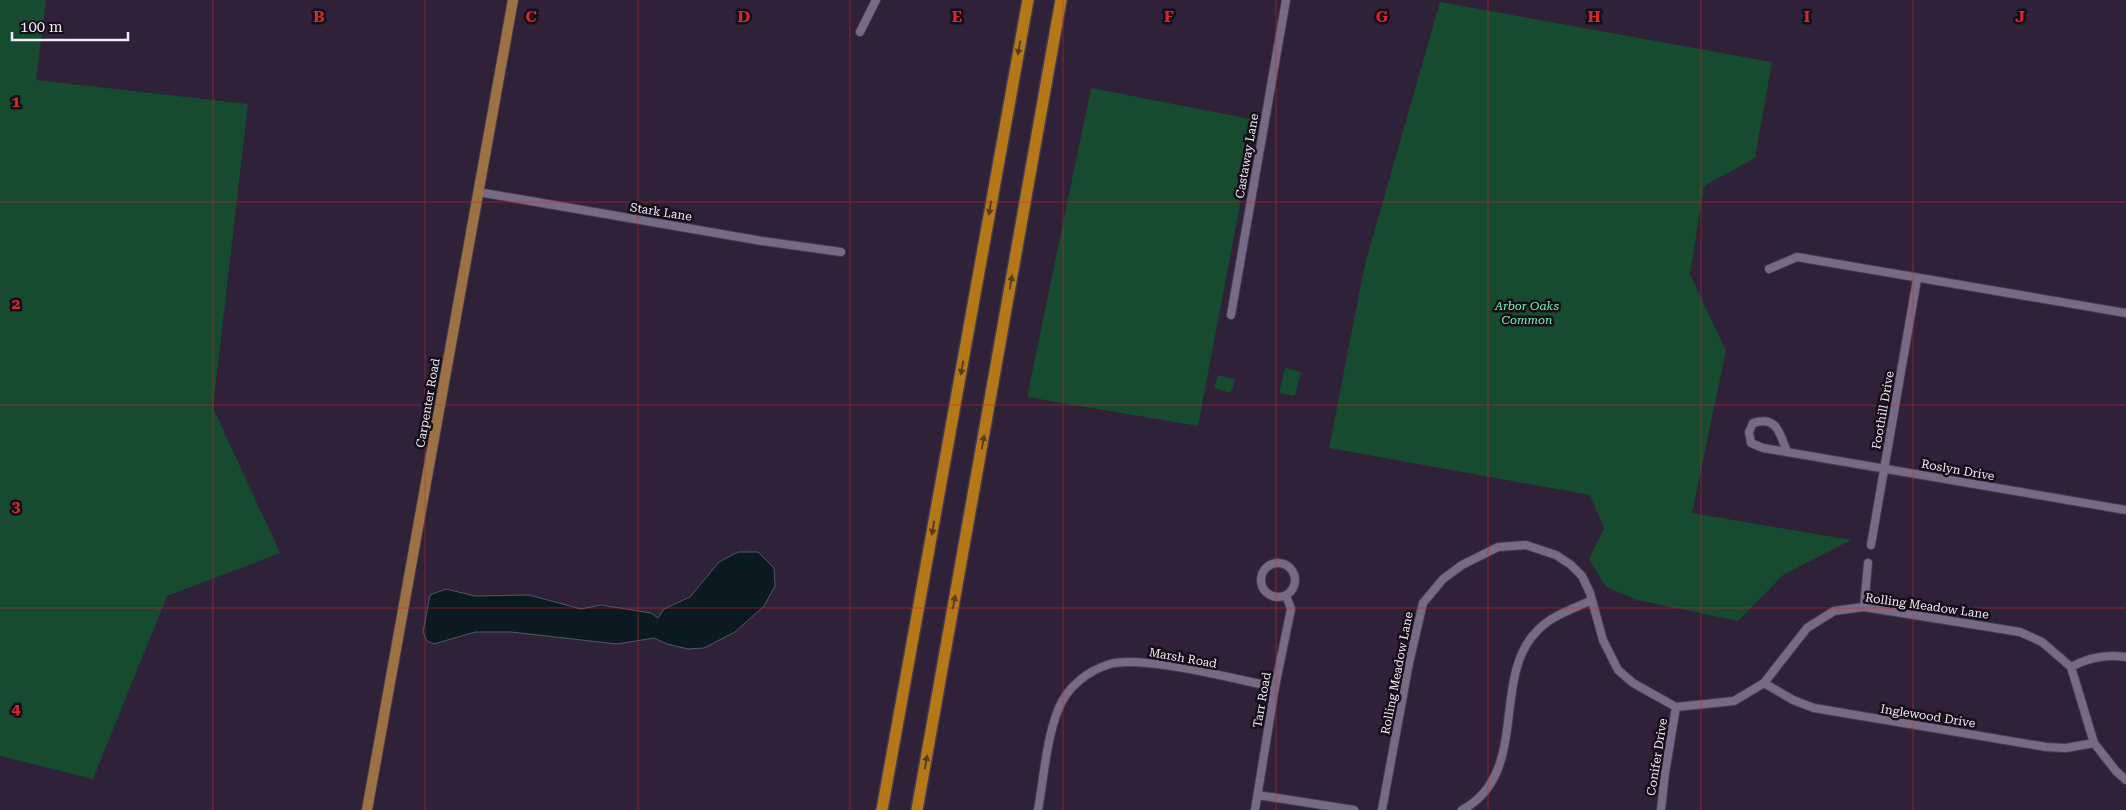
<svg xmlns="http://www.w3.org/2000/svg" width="2126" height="810" viewBox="0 0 2126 810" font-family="'Roboto Serif',serif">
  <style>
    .green { fill: #164b2f }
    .water { fill: #0b1a21; stroke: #505962 }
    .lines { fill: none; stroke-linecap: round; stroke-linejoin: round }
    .minor-casing { stroke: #463c4f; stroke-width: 10 }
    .major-casing { stroke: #463c4f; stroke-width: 12 }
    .highway-casing { stroke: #463c4f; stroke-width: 14 }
    .minor { stroke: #776a85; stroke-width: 8 }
    .major { stroke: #9c7244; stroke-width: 10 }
    .highway { stroke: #b47819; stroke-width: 11 }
    .oneway { fill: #5b3e18 }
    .grid { fill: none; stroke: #d62828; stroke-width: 1; stroke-opacity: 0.55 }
    .labels { text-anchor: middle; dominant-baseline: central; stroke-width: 5; stroke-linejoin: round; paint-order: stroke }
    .street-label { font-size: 12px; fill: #f2ebfa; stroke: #130e18 }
    .park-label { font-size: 12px; font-style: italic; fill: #79f8b0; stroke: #130e18 }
    .grid-label { font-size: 16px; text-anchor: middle; font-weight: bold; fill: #d62828; stroke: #130e18; stroke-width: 5; stroke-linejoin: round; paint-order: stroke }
  </style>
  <rect width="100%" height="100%" fill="#2e2138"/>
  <path class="green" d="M0,0H46L36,80L248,104L213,408L280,553L167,596L93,779L0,756Z
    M1440,2L1772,62L1755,158L1704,186L1690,274L1726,351L1692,513L1851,540L1783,575L1738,621L1637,600L1606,587L1589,559L1604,528L1590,495L1329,448L1365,264Z
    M1091,88L1256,120L1198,426L1027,397Z
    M1285,368L1301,372L1295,396L1279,393Z
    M1218,375L1235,379L1231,393L1214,388Z"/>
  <path class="water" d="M738,552H758L774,568L775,586L764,606L735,632L704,648L688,649L667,644L654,638L617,644L511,632H475L434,644L427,641L423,632L430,595L446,589L475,596L529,595L581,609L601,605L651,613L658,618L664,609L690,597L719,562Z"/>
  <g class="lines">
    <g class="minor-casing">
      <path id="minor" d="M860,32L876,0
        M478,192L762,241L841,252
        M1769,269L1797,257L2126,313
        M1231,315L1286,0
        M1787,452C1780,434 1777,415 1753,423L1749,432L1751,443L1763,448L2126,510
        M1871,545L1917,279
        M1261 580a17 17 0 1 1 34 0a17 17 0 1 1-34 0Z
        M1864,607L1868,563
        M2071,667C2089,657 2106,654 2126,657
        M1764,683L1793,700L1814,708L2046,747L2066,748L2094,743
        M1258,795L1354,810
        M1038,810C1044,777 1046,741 1058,710C1067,687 1087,671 1110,664C1144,655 1238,680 1275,687
        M1255,810L1275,687L1291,609L1286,595
        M1382,810L1409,663L1423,603L1443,579L1462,565L1498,547L1526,545L1556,555L1571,565L1582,576L1590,593L1603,640L1618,670L1633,683L1676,707L1734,701L1764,683L1807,628L1834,611L1864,607L2020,632L2042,642L2071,667L2094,743L2116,771L2126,780
        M1462,810C1530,774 1491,679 1536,632C1550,616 1573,609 1592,600
        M1661,810L1665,773L1676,707"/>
    </g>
    <g class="major-casing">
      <path id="major" d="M367,810L513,0"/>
    </g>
    <g class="highway-casing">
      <path id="highway" d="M882,810L1028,0
        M917,810L1061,0"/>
    </g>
    <use href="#minor" class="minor"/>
    <use href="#major" class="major"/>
    <use href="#highway" class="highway"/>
  </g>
  <defs><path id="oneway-solid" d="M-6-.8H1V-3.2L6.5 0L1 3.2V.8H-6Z" transform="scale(1.25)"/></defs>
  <g class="oneway">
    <use href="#oneway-solid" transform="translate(1019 48) rotate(100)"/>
    <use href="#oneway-solid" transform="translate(990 208) rotate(100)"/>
    <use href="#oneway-solid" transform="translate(1011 282) rotate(-80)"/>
    <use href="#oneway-solid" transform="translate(962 368) rotate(100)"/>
    <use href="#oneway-solid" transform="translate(983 442) rotate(-80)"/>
    <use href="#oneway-solid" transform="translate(933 528) rotate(100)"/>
    <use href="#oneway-solid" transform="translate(954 602) rotate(-80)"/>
    <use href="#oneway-solid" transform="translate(926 762) rotate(-80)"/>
  </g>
  <path class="grid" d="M213,0V810M425,0V810M638,0V810M850,0V810M1063,0V810M1276,0V810M1488,0V810M1701,0V810M1913,0V810M0,202H2126M0,405H2126M0,608H2126"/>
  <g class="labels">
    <g class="street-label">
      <text transform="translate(1247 156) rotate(-80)">Castaway Lane</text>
      <text transform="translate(661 212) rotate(9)">Stark Lane</text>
      <text transform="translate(428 403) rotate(-80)">Carpenter Road</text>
      <text transform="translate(1883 410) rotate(-80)">Foothill Drive</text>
      <text transform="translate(1958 470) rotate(10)">Roslyn Drive</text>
      <text transform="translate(1927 606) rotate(8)">Rolling Meadow Lane</text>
      <text transform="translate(1183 658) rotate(10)">Marsh Road</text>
      <text transform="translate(1397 673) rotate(-79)">Rolling Meadow Lane</text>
      <text transform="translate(1262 700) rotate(-80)">Tarr Road</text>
      <text transform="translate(1928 716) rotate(9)">Inglewood Drive</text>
      <text transform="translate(1657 757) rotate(-81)">Conifer Drive</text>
    </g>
    <g class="park-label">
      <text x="1527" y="306">Arbor Oaks<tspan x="1527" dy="14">Common</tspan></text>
    </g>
  </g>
  <g class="grid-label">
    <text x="319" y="22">B</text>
    <text x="531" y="22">C</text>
    <text x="744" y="22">D</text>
    <text x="957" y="22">E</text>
    <text x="1169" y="22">F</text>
    <text x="1382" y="22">G</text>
    <text x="1594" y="22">H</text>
    <text x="1807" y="22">I</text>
    <text x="2020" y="22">J</text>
    <text x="16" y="107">1</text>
    <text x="16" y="309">2</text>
    <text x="16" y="512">3</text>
    <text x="16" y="714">4</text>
  </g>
  <path d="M12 32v8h116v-8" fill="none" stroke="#f2ebfa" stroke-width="2.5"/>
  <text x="20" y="32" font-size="15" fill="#f2ebfa" stroke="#130e18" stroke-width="4" paint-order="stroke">100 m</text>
</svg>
